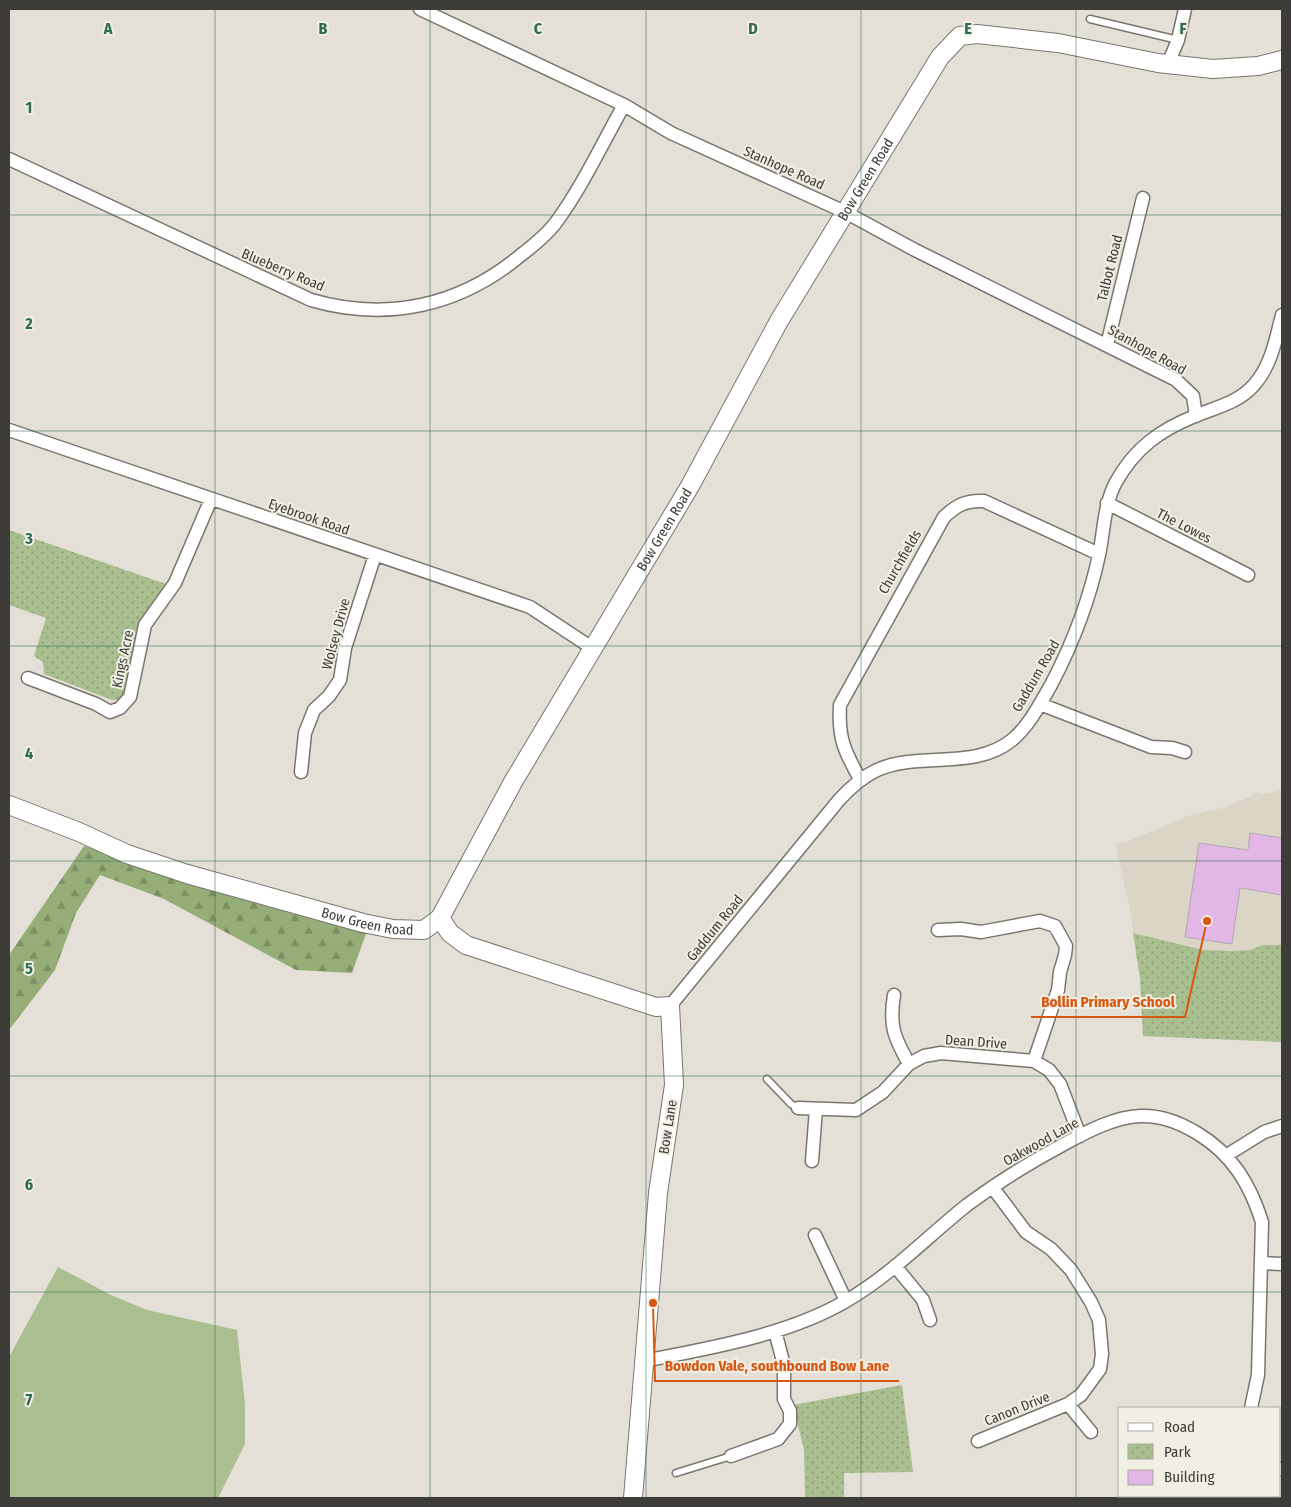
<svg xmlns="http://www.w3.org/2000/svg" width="1291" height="1507" viewBox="0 0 1291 1507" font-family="'Fira Sans Condensed',sans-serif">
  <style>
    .built { fill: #dbd5c5 }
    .grass { fill: #a9bf8f }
    .forest { fill: url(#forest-firs) }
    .park { fill: url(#park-dots) }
    .building { fill: #e3b7e5; stroke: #afa8b0 }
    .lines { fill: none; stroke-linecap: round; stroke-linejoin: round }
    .lane-casing { stroke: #79766e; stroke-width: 9 }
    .street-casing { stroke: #79766e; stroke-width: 15 }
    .secondary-casing { stroke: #79766e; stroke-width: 20 }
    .lane { stroke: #fff; stroke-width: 6 }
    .street { stroke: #fff; stroke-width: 12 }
    .secondary { stroke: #fff; stroke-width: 18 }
    .grid { fill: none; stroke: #316a52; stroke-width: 1; stroke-opacity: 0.55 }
    .labels { text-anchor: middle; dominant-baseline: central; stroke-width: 4; stroke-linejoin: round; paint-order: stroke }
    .street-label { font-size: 14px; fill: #3d3c38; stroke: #f1eee4 }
    .grid-label { font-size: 16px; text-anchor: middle; font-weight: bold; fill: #316a52; stroke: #f1eee4; stroke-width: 4; stroke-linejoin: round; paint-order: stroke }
    .leader { fill: none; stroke: #d75610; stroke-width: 2 }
    .callout-dot { fill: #d75610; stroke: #f1eee4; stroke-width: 2 }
    .callout-label { font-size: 15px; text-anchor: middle; font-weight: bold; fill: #d75610; stroke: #f1eee4; stroke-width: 4; stroke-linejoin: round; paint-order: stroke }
  </style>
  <defs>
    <pattern id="forest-firs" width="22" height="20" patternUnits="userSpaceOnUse" patternTransform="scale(1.25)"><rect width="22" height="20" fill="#95ae78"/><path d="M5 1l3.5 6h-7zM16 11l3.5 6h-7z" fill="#7b8f63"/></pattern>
    <pattern id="park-dots" width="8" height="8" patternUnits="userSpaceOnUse" patternTransform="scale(1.25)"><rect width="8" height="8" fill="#a9bf8f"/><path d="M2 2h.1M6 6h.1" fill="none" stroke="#8b9c76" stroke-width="1.8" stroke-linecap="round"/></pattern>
  </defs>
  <rect width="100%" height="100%" fill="#e4e0d7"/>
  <path class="built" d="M1282,790V1042L1143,1036L1140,979L1130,910L1115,843L1126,842L1188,816L1226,807L1251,796L1256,792L1262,794Z"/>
  <path class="grass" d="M58,1267L111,1295L147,1310L237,1330L245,1404V1444L218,1498H9V1357Z"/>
  <path class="forest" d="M84,846L367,931L352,973L296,970L164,899L100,875L76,913L55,970L9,1030V955Z"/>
  <path class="park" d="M9,530L169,585L150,606L144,617L127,691L120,700H112L44,674L43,662L34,656L46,618L9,605Z
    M1133,933L1203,950L1233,951L1250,950L1263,945H1282V1042L1143,1036L1140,979Z
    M902,1385L913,1472L844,1473V1498H805L804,1450L793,1405Z"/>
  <path class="building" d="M1250,833L1282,838V895L1240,888L1232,944L1185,937L1199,843L1248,850Z"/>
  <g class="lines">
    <g class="lane-casing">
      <path id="lane" d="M1090,19L1178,40
        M767,1079L791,1104L798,1108
        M676,1473L731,1456"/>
    </g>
    <g class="street-casing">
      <path id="street" d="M420,9L624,105L671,133L845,212L915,250L1176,380L1193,396L1196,416
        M1168,64L1178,40L1185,9
        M9,159L311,300C387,322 460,306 521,255C534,245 548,234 557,221C583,185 602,144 624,105
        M1107,345L1143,198
        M9,430L530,607L592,648
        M1107,503L1248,575
        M28,678L96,704L110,712L120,708L130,697L145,625L175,583L211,499
        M1040,704L1151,747L1172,748L1185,752
        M301,772L305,733L314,710L329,696L340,680L345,648L375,555
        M860,779C844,751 838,737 840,705L944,517C957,505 966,500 984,501L1099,554
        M938,930L961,929L981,932L1040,921L1055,926L1066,946L1065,955L1060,972L1058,990L1034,1061
        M894,995C889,1026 894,1037 909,1064
        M670,1006L839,800C850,788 862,777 877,770C919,751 974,771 1012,740C1029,726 1040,704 1051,685C1073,643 1089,602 1099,555C1104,531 1104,504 1116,482C1135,448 1160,430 1195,416C1217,407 1238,403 1254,385C1271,366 1276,339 1282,315
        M798,1108L856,1110L883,1092L909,1064L924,1056L941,1053L1034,1061L1049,1070L1060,1084L1080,1136
        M1227,1155L1264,1132L1282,1126
        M812,1161L816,1109
        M815,1235L846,1301
        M1262,1263L1282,1264
        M895,1266L923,1300L930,1320
        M644,1361C710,1348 788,1335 846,1301C891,1275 927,1237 967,1205C998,1182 1032,1161 1066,1143C1088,1131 1115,1117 1140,1116C1161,1115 1179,1122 1197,1133C1232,1154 1250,1184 1262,1222L1258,1375L1251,1408
        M1068,1404L1091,1432
        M978,1441L1068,1404L1081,1395L1100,1369L1102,1354L1099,1320L1091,1302L1071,1270L1051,1249L1026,1232L993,1188
        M731,1456L778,1439L790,1424V1411L784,1399V1365L775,1331
        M1280,1469H1282
        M1165,1498L1168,1496
        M1240,1498L1241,1496"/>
    </g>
    <g class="secondary-casing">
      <g id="secondary">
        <path id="s1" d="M9,805L79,832L127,854L187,874L363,923L393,929L424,930L440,918L513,782L690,486L779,321L940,57L960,36L977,34L1058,43L1158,63L1213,69L1258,66L1282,60"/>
        <path d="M440,918L450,933L466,945L656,1007L670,1006L674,1085L658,1193L633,1498"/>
      </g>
    </g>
    <use href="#lane" class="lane"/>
    <use href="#street" class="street"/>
    <use href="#secondary" class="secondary"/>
  </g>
  <path class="grid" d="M215,9V1498M430,9V1498M646,9V1498M861,9V1498M1076,9V1498M9,215H1282M9,431H1282M9,646H1282M9,861H1282M9,1076H1282M9,1292H1282"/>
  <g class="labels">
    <g class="street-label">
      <text transform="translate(784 168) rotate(24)">Stanhope Road</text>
      <text stroke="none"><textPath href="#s1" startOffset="1308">Bow Green Road</textPath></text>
      <text transform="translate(1110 268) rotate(-76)">Talbot Road</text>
      <text transform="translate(283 270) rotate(23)">Blueberry Road</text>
      <text transform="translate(1147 350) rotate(29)">Stanhope Road</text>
      <text transform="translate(309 517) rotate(19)">Eyebrook Road</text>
      <text transform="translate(1184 526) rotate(27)">The Lowes</text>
      <text stroke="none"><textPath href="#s1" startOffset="904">Bow Green Road</textPath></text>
      <text transform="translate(900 562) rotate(-60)">Churchfields</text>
      <text transform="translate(336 634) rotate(-75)">Wolsey Drive</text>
      <text transform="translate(123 659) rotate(-78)">Kings Acre</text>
      <text transform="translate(1036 676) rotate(-60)">Gaddum Road</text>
      <text stroke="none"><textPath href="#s1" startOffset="378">Bow Green Road</textPath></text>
      <text transform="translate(715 928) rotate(-51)">Gaddum Road</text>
      <text transform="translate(976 1042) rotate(4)">Dean Drive</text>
      <text transform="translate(668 1127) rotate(-81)">Bow Lane</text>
      <text transform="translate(1041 1142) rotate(-29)">Oakwood Lane</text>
      <text transform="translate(1017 1409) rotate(-22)">Canon Drive</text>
    </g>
  </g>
  <g class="grid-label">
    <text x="108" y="34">A</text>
    <text x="323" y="34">B</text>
    <text x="538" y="34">C</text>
    <text x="753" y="34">D</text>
    <text x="968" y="34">E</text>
    <text x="1183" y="34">F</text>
    <text x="29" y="113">1</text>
    <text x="29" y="329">2</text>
    <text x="29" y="544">3</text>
    <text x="29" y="759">4</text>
    <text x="29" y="974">5</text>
    <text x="29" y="1190">6</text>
    <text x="29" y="1405">7</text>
  </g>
  <path class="leader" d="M1207 921L1185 1017H1031M653 1303L655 1381H899"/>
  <g class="callout-dot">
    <circle cx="1207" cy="921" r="5"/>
    <circle cx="653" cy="1303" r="5"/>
  </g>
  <g class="callout-label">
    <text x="1108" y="1007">Bollin Primary School</text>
    <text x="777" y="1371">Bowdon Vale, southbound Bow Lane</text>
  </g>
  <rect width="1291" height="1507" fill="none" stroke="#3d3c38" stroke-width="20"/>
  <rect x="1118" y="1407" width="162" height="90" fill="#f1eee4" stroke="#a9a79f"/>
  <rect x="1128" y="1423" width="25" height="8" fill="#ffffff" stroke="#a9a79f"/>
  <text x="1164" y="1432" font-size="15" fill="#3d3c38">Road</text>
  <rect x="1128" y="1444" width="25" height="15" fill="url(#park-dots)" stroke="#a9a79f"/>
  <text x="1164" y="1457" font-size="15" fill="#3d3c38">Park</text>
  <rect x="1128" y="1470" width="25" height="15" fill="#e3b7e5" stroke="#a9a79f"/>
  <text x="1164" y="1482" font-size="15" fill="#3d3c38">Building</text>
</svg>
